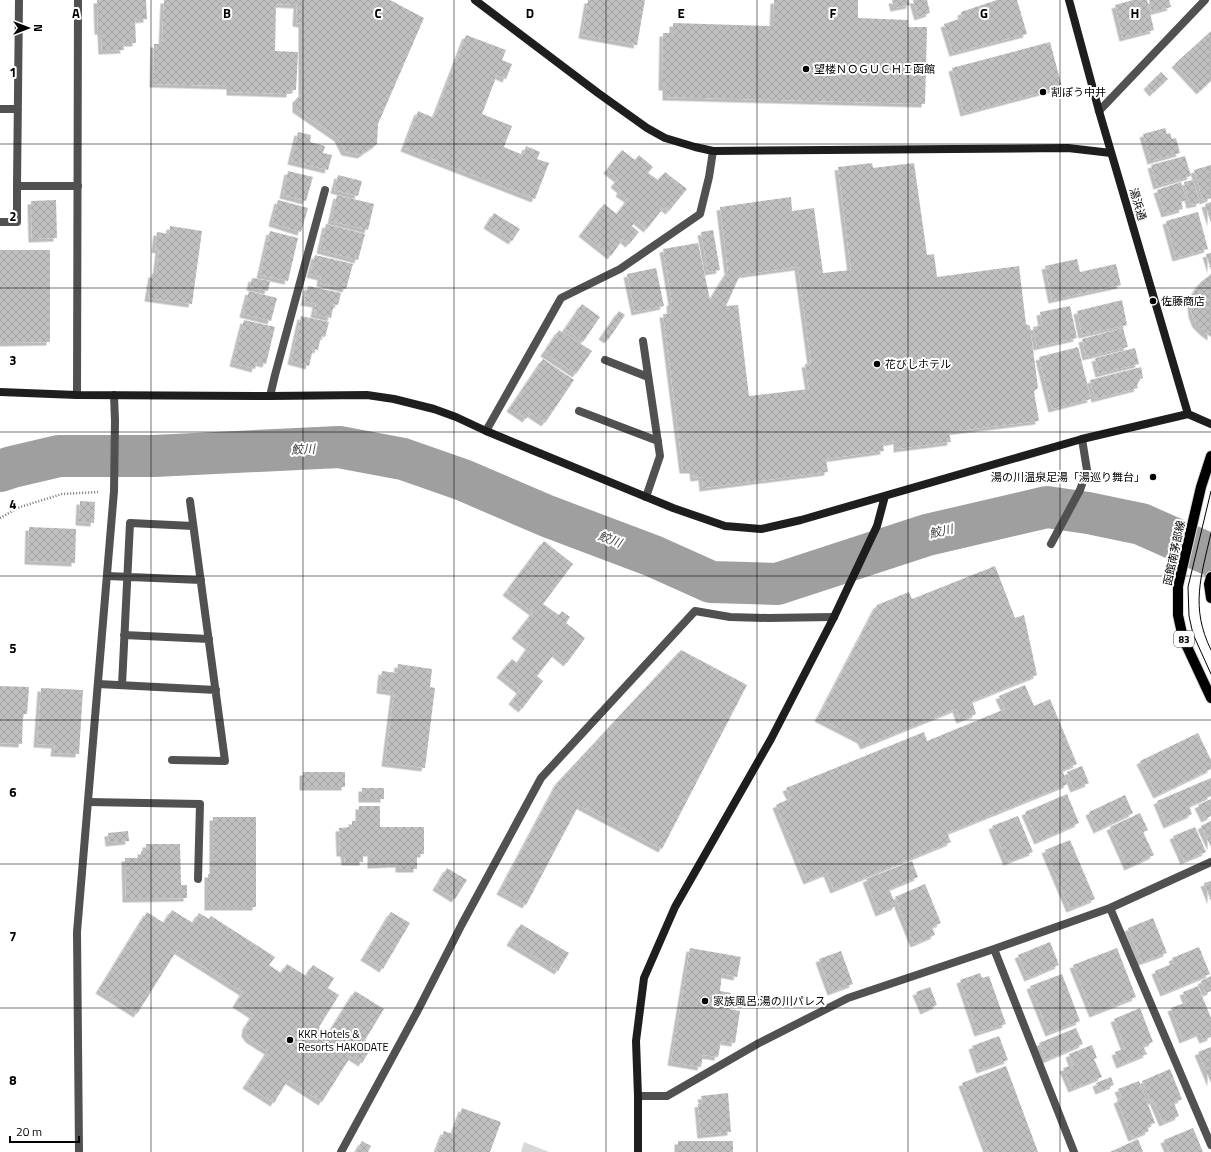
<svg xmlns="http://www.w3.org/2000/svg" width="1211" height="1152" viewBox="0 0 1211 1152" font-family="'Titillium Web','Noto Sans JP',sans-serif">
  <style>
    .pitch { fill: #d8d8d8 }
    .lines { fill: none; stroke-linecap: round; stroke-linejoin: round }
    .river { stroke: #9f9f9f; stroke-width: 42 }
    .building { fill: url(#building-cross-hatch); fill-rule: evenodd; filter: url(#shadow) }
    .primary-casing { stroke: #dbdbdb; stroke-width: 12 }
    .path { stroke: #737373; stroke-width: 2.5; stroke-dasharray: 1 2; stroke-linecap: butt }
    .lane { stroke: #515151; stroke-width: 8 }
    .street { stroke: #515151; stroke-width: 8 }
    .secondary { stroke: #1e1e1e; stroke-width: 8 }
    .primary { stroke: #000; stroke-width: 10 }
    .tram { stroke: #000; stroke-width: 1 }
    .grid { fill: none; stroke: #000; stroke-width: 1; stroke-opacity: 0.55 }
    .poi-dot { fill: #000; stroke: #fff; stroke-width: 1.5 }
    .labels { text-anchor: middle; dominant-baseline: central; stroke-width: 4; stroke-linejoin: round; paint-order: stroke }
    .shield { fill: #fff; stroke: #4c4c4c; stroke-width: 1 }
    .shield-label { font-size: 10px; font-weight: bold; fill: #000 }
    .poi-label { font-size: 11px; fill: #000; stroke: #fff; text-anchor: start }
    .street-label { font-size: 11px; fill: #000; stroke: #fff }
    .water-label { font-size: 12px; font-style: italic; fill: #404040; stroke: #fff }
    .grid-label { font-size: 13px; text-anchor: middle; font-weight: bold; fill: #000; stroke: #fff; stroke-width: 4; stroke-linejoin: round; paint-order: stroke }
  </style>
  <defs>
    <pattern id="building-cross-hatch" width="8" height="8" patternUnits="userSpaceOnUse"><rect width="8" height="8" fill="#c0c0c0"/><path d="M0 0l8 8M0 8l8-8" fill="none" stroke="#a3a3a3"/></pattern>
    <filter id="shadow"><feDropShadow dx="-3.5" dy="3.5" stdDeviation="0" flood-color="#0004"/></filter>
  </defs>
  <rect width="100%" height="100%" fill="#fff"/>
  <path class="pitch" d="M524,1142L549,1152H521Z"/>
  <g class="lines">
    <path class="river" d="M0,471L12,467L59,456H154L339,447L403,459L463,480L547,516L653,556L711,582L777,584L927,535L1047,507L1088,513L1141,524L1211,555"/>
  </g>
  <path class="building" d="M97,0H146L147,19L135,20L136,43H123L124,50L102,51L101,31H98Z
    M164,0H390L424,18L378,124L377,144L361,155L345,152L338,138L296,109V99L302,94V24L296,23L297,5L276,4L275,51L298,52L296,90H290V94L230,92V86L153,84L154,44H162Z
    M588,0H645L637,45L582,35Z
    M774,0H858V18L908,20V27H927L925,104L666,97V87H662L663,33H673V23L773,26Z
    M892,0H909L910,5L894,8Z
    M913,0H927L930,13L918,17Z
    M997,0H1017L1027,34L953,53L944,24L962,18L961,12Z
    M1133,0H1147L1154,30L1123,38L1115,5Z
    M1149,0H1169L1171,7L1152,12Z
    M1211,31V81L1200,91L1175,64Z
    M466,35L506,50L502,60L512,64L506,79L497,75L482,114L512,126L504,147L523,155L526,146L540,152L537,159L549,163L535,199L404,148L418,111L434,118Z
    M1050,42L1062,87L964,113L952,68Z
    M1161,72L1168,79L1153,93L1147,86Z
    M1165,128L1167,134L1170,133L1172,139L1176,138L1180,153L1151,161L1143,134Z
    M298,132L311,135L310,142L325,146L323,153L332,155L328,170L291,161Z
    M622,150L635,160L639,155L653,167L648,173L658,180L665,172L687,189L669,211L664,207L647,229L636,220L632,226L639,232L629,244L623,239L611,256L582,233L604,204L617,214L628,199L619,193L621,190L614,184L618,179L607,170Z
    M1185,156L1191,176L1157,186L1151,165Z
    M872,163L873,168L914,163L927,255L934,254L937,277L1019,266L1026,324L1030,326L1038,388L1034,391L1039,421L949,432L951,442L897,449V441L883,443L884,451L826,459L828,472L703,488L702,477L694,478L693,470H683L663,314H671L670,303L672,302L663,249L698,243L710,300L728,271L720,207L791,197L792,211L814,208L823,273L851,270L838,167ZM798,267L811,363L805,364L809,389L749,396L738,305L726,306L740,275Z
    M1211,165V198L1203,201L1194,170Z
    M288,171L313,177L306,201L283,195Z
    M338,175L362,181L358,196L334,190Z
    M1193,180L1200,203L1190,205L1184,182Z
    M1181,182L1186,200L1181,202L1183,209L1165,214L1157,190Z
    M337,195L374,204L368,230L331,221Z
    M56,200L57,238L32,239L31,201Z
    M278,200L308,208L301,232L272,223Z
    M1211,202V223L1205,204Z
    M1198,212L1208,249L1176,258L1166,221Z
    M494,213L520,229L512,241L487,225Z
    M326,224L365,234L358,260L320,250Z
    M170,226L202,231L192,304L148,298L152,274H156L159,250L155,249L157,232L169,234Z
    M713,230L720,270L708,272L701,232Z
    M270,231L298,238L288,281L260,275Z
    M0,250H50V342L0,343Z
    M1211,253V270L1206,254Z
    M315,255L353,264L346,289L320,283L321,277L310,274Z
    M1077,259L1080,272L1116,264L1121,285L1052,300L1045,266Z
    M656,268L664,306L635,312L627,274Z
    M1211,274V337L1204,332L1196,324L1192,314L1191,303L1194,292L1200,283Z
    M252,278L270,281L268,291L250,287Z
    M308,286L341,293L338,305L334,304L331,318L314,314L316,304L304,302Z
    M249,291L277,298L271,321L243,314Z
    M1122,300L1127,325L1082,335L1077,311Z
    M582,304L600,317L583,342L565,329Z
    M1070,306L1077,338L1037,347L1033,327L1042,325L1040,312Z
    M619,311L625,315L608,340L602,336Z
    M301,316L329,322L325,337L321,336L318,350L313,349L309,366L291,361Z
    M244,320L275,327L266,364L257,362L255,369L233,363Z
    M1123,328L1128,347L1086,357L1082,339Z
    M559,330L592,351L576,374L544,353Z
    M1078,347L1091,399L1052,409L1039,357Z
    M1135,348L1139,364L1099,374L1095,358Z
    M543,359L574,380L545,423L530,413L526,419L510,408Z
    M1141,367L1143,378L1140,379L1137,385L1138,388L1095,399L1090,380Z
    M80,501L95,502L94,523L79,522Z
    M29,527L76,529L75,563L28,561Z
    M544,541L573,564L543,604L559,615L562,611L570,617L566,623L585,638L567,663L555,653L537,676L543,681L522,709L512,701L520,690L500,674L512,659L517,663L529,646L515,635L533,612L506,592Z
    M995,566L1015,618L1024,615L1037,675L972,701L976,714L960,720L956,709L864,746L861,740L818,718L877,605L909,592L912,599Z
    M681,650L747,685L662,849L579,805L526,905L500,891L558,782Z
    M398,664L432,669L430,687L435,688L425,768L385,763L394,692L380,690L382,671L397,673Z
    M1025,685L1034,706L1050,699L1077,764L1062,770L1068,784L947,833L951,842L834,890L827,873L807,881L776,805L791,798L786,788L924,732L927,741L1005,709L999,696Z
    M0,686L29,687L27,714H23L22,744L0,743Z
    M41,688L83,690L79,754L54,753L55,745L37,744Z
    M1198,733L1211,760V769L1157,795L1140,761Z
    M1082,766L1089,783L1074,789L1067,772Z
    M303,772H345V787H303Z
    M1211,778V796L1189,806L1192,814L1167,825L1157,801Z
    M362,788H384V799H362Z
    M1067,794L1079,823L1038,841L1025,812Z
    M1125,795L1133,813L1097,830L1089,812Z
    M1211,799V816L1205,819L1198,805Z
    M359,806H380V827H424V854H417V869H399V864L371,865V853H363V862H345L344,853H340L339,828L352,827V821H359Z
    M1140,813L1148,830L1143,832L1154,855L1128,867L1110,827Z
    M1018,816L1033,852L1007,862L992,826Z
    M213,817H256V907H208V874H213Z
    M1211,821V847L1201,826Z
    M1195,827L1206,852L1184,861L1173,836Z
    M128,831L129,841L109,843L108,833Z
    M1070,840L1095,899L1070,909L1045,850Z
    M146,844H180L181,885H187V898L126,899L125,858H141V851H146Z
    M912,861L918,877L889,889L896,906L879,913L866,879Z
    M447,868L467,880L455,899L436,887Z
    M1211,881V901L1204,883Z
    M925,884L941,923L932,927L935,935L914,944L895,897Z
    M172,910L193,923L199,913L209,919L211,916L275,957L269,965L281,973L287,964L306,976L313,965L334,978L328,988L339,995L319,1027L329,1033L355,991L384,1009L365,1040L373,1045L362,1063L351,1056L322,1102L288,1080L274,1103L246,1085L268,1051L249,1039L245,1033L246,1026L253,1015L236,1004L243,992L177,950L137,1014L99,990L147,912L164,923Z
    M391,912L410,923L383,969L364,957Z
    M1153,918L1167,953L1142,962L1128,928Z
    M521,924L569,953L558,971L510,942Z
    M1050,942L1059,965L1028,978L1018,955Z
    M1199,947L1210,974L1164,993L1155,971L1174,963L1172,958Z
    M690,948L741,957L737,977L722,974L720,991L731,993L729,1009L740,1011L735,1043L721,1041L718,1057L703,1055L701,1067L671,1062Z
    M1117,948L1136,997L1093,1014L1073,965Z
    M841,951L853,984L831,992L819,959Z
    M980,973L982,978L989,976L1006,1024L978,1033L960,980Z
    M1062,974L1080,1021L1049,1033L1030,986Z
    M1211,976V991L1206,993L1201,981Z
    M1198,986L1211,1018V1037L1203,1040L1200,1033L1183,1040L1171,1008L1187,1002L1183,992Z
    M930,987L937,1005L924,1011L916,992Z
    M1140,1008L1153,1042L1143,1046L1147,1054L1120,1065L1115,1052L1125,1048L1114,1019Z
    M1076,1028L1083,1044L1046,1060L1039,1043Z
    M999,1036L1008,1060L980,1070L972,1046Z
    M1092,1045L1097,1058L1094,1059L1102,1077L1072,1089L1063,1068L1073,1065L1069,1054Z
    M1211,1047V1083L1198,1052Z
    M1006,1066L1038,1152H988L962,1083Z
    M1170,1069L1182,1099L1174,1103L1179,1116L1163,1123L1153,1100L1151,1102L1142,1081Z
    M1111,1077L1114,1085L1099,1091L1096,1083Z
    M1139,1081L1155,1123L1147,1126L1149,1131L1132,1138L1117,1100L1122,1098L1118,1089Z
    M728,1093L731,1132L701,1135L698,1104L703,1103L701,1096Z
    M462,1108L501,1122L490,1152H436L444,1131L453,1134Z
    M1193,1128L1203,1152H1169L1164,1140Z
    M1138,1139L1143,1152H1110Z
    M362,1141L371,1146L368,1152H356Z
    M678,1141H733V1152H678Z"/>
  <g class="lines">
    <g class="primary-casing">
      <path id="primary" d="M1211,456L1201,487L1178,586V615L1183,638L1211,698
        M1211,577L1209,584L1211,598"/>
    </g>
    <path class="path" d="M0,518L20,507L62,494L98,492"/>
    <path class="lane" d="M0,109H18
      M17,186L19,0
      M0,222H17V186H78
      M643,341L660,456L646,497
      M605,360L648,377
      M579,411L658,441
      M1051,544L1080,490L1087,470L1082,439
      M107,576L201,580
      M124,635L209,639
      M98,684L216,690
      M122,685L130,523L193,526
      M172,760L225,761L190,501
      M88,802L200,804L198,879"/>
    <path class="street" d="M1099,111L1205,0
      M77,395L78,0
      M270,396L275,375L325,190
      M486,431L561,298L620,269L700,214L709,177L713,151
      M1110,908L1211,1145
      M994,949L1074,1152
      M638,1096H667L759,1043L848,998L994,949L1110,908L1211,862
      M79,1152L77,932L114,491L115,421L114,395
      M341,1152L418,1010L462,924L541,778L695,611L730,617L768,618L834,617"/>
    <path class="secondary" d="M475,0L598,93L647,128L665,138L695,147L713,151L1068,148L1111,153
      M1069,0L1099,111L1188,414
      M0,392L77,395L270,396L367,395L394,399L434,409L456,417L486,431L673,508L725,526L761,529L801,520L1082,439L1188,414L1211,424
      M638,1152V1096L636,1041L644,978L675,907L771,739L834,617L877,526L885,496"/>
    <use href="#primary" class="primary"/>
    <path class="tram" d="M1211,491L1188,587L1189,616L1193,634L1211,674
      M1211,533C1201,577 1190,607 1211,650"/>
  </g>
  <path class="grid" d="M151,0V1152M303,0V1152M454,0V1152M606,0V1152M757,0V1152M908,0V1152M1060,0V1152M0,144H1211M0,288H1211M0,432H1211M0,576H1211M0,720H1211M0,864H1211M0,1008H1211"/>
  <g class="poi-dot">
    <circle cx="806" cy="69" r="4"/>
    <circle cx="1043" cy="92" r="4"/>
    <circle cx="1153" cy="301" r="4"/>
    <circle cx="877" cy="364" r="4"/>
    <circle cx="1153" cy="477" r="4"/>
    <circle cx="705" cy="1001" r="4"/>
    <circle cx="290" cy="1040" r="4"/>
  </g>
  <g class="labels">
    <rect class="shield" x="1174" y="631" width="20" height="16" rx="3"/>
    <g class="shield-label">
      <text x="1184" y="639">83</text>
    </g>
    <g class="poi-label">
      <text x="814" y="69">望楼ＮＯＧＵＣＨＩ函館</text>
      <text x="1051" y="92">割ぽう中井</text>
      <text x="1161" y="301">佐藤商店</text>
      <text x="885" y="364">花びしホテル</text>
      <text x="1145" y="477" text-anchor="end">湯の川温泉足湯「湯巡り舞台」</text>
      <text x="713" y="1001">家族風呂;湯の川パレス</text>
      <text x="298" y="1034">KKR Hotels &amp;<tspan x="298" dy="13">Resorts HAKODATE</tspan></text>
    </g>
    <g class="street-label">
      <text transform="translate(1138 204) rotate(74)">湯浜通</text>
      <text transform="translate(1174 553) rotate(-78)">函館南茅部線</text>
    </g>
    <g class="water-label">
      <text transform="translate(303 449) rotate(-3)">鮫川</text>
      <text transform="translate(941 531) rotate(-13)">鮫川</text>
      <text transform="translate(610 539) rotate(20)">鮫川</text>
    </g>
  </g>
  <g class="grid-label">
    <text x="76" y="18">A</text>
    <text x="227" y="18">B</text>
    <text x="378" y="18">C</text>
    <text x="530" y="18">D</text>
    <text x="681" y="18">E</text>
    <text x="833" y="18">F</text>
    <text x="984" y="18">G</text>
    <text x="1135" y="18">H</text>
    <text x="13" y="77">1</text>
    <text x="13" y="221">2</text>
    <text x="13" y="365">3</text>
    <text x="13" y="509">4</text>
    <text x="13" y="653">5</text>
    <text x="13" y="797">6</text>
    <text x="13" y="941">7</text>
    <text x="13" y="1085">8</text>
  </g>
  <g transform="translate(28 28) rotate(90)" stroke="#ffffff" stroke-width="3" paint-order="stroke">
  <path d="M0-3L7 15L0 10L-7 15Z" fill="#000000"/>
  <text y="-6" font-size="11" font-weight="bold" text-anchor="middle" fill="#000000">N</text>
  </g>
  <path d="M10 1136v6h69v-6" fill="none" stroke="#000000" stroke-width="2"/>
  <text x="16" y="1136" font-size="12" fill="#000000" stroke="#ffffff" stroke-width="3" paint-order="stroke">20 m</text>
</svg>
